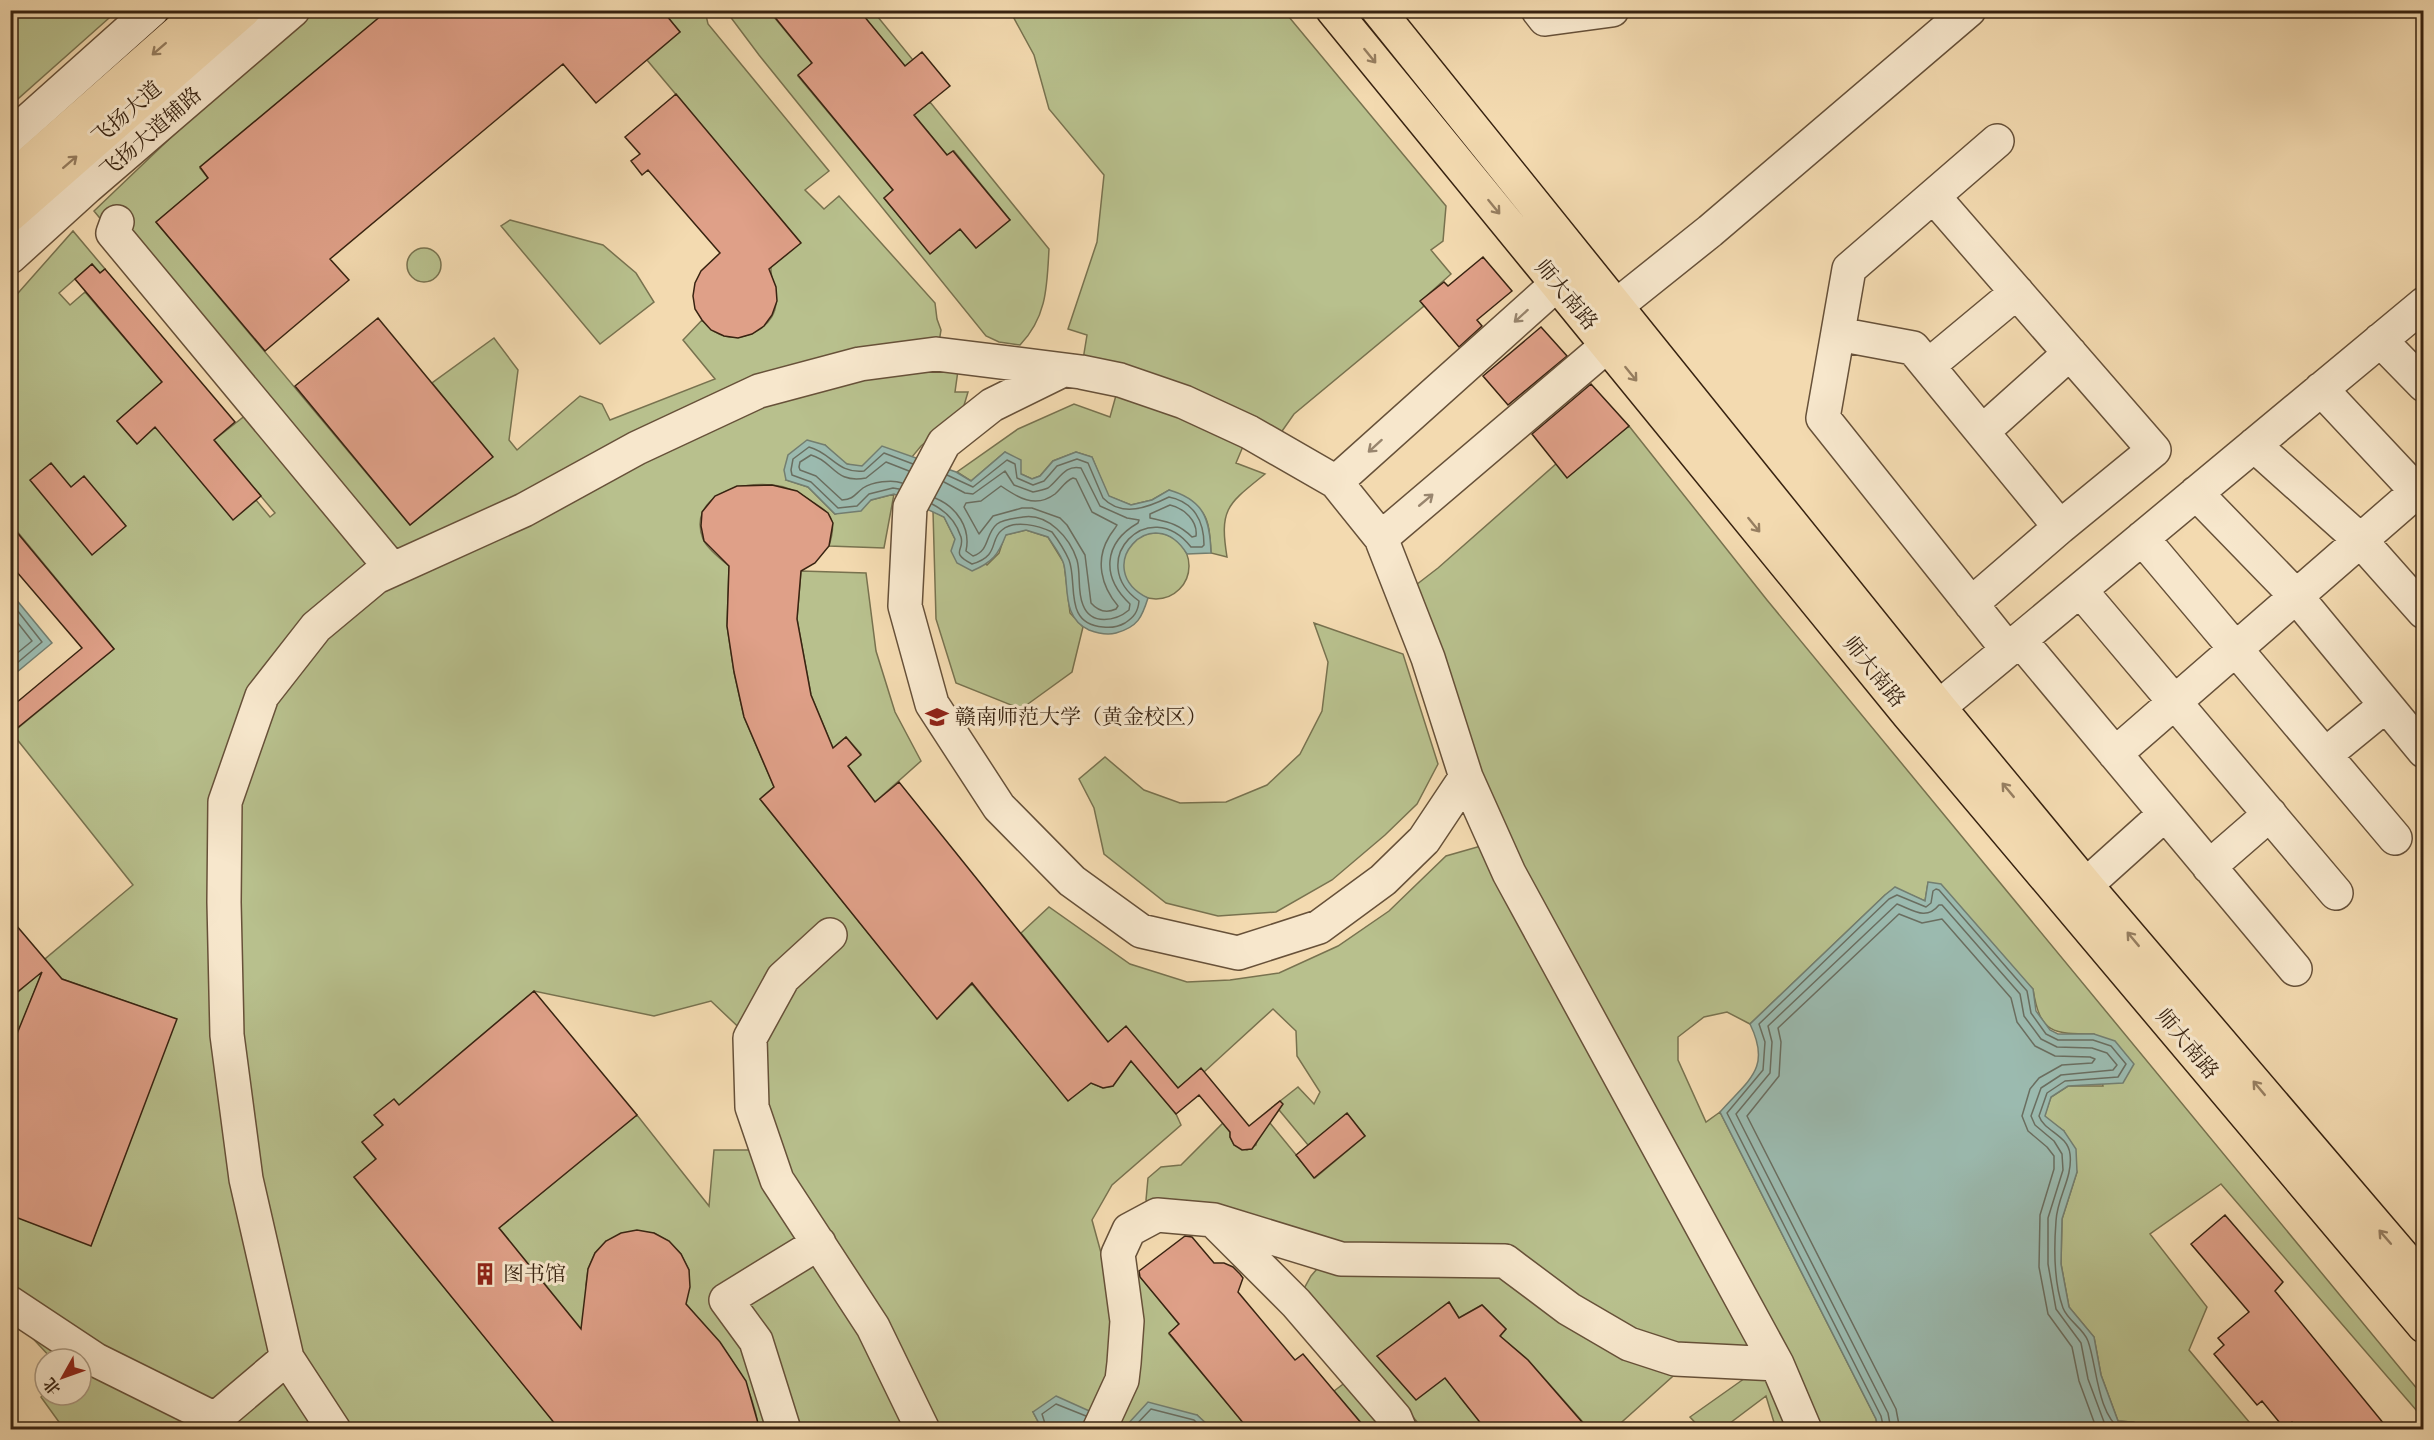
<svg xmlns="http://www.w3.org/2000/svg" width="2434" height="1440" viewBox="0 0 2434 1440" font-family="'IM FELL Double Pica','Noto Serif SC',serif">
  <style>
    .green { fill: #b8c08d; stroke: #78724f; stroke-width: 1.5 }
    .water { fill: #9bbaaf; stroke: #737e70; stroke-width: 1.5 }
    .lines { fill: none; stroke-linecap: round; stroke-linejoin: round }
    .shore { stroke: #6a6e60; stroke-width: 1.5 }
    .building { fill: #dfa088; stroke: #382311; stroke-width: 1.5 }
    .minor-casing { stroke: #675139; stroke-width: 36 }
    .major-casing { stroke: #382311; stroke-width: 36 }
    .minor { stroke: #f7e7cc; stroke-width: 33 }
    .major { stroke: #f3dab0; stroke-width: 33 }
    .oneway { stroke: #967e60 }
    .oneway2 { stroke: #98856e }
    .labels { text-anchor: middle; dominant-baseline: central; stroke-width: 6; stroke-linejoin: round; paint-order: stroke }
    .street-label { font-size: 21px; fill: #382311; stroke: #f7e7cc }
    .poi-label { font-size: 21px; fill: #382311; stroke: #f7e7cc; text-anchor: start }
  </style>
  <rect width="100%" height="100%" fill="#f3dab0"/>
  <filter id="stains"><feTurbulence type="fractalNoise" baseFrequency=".00333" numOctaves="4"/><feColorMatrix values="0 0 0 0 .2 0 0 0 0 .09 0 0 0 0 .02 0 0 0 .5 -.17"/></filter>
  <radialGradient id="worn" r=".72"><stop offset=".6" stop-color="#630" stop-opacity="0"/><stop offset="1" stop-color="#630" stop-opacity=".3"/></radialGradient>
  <path class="green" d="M11,10H117V11L11,105Z
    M312,11H388L200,168L208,178L156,222L410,525L492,457L432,383L494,338L518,370L509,440L517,450L580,396L602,404L610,420L715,379L683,340L702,320C708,327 715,334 725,336C747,342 777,325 776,300C776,289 770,279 771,267L800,242L647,60L680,32L662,11H705L708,24L829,171L805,190L824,209L839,196L935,303L937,319L941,330L937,354L960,356L955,392H968L962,412L921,446L912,457C891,451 868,473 847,464C838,461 831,451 825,445L786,480L808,487L835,514L871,500L894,494L884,548L829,546C831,539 834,530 832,523C831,513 822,508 814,503C801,494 788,486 772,485C740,481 687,497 703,539C707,549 721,559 729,566L727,626L734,672L744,717L774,787L760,799L937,1018L972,984L1068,1100L1091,1083L1103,1088L1113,1086L1118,1078L1127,1055L1176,1114L1181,1125L1112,1185L1092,1220L1120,1322L1109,1376L1091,1411L1033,1412L1042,1429H759C749,1369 722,1349 686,1304L689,1270L681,1254L669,1241L654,1233L606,1241L595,1253L588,1269L586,1285L589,1302L582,1330L499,1228L637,1115L709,1206L714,1150H766L750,1038L711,1001L654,1016L534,991L399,1105L375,1116L383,1125L362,1142L376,1159L354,1177L560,1429H64L41,1397L45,1393V1395H81V1359H52L11,1315V1215L91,1245L176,1019L42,972L11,1051V998L49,965L45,959L133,885L12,733L114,649L11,524V301L73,231L105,269L100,273L92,264L59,293L70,305L85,292L162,382L117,421L137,444L155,427L256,500L270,517L275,513L214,440L256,407L94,211L186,123Z
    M726,11H769L812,63L798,76L893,190L884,198L931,253L960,229L976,248L1010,220L954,151L947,155L914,115L930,102L1049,249C1047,286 1047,317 1020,345L999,342L986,336L759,55Z
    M859,11H873L913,60L905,66Z
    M1010,11H1284L1446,206L1443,241L1431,250L1451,274L1421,301L1424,306L1294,414L1273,444L1249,432L1236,463L1265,474C1228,504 1219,508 1227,557L1211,553C1209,510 1205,510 1169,490L1152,500L1131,505L1108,496L1092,457L1076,452L1053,461L1040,476L1032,479L1021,474L1005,452L971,481L957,472L1018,429L1074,404L1110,417L1120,381L1081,372L1087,335L1068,329L1097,242L1104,175L1049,109L1034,55Z
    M510,220L603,245L636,273L654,302L600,344L501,226Z
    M407 265a17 17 0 1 1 34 0a17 17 0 1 1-34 0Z
    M1629,426L1767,600L2423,1396V1418L2221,1184L2150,1234L2207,1307L2189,1350L2255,1429H2123L2132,1422L2118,1421L2101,1375L2094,1337L2069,1307L2061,1264L2062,1219L2077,1172L2064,1131L2044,1117L2051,1097L2068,1086H2103L2094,1034C2053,1034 2040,1034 2033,989L1928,883L1925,901L1895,888L1885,895L1750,1024L1727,1012L1704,1017L1678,1037V1060L1706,1122L1720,1112L1876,1419L1878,1429H1776L1766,1396L1722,1429H1701L1690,1417L1755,1371L1681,1369L1614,1429H1589L1528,1360L1500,1336L1506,1329L1482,1305L1459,1318L1449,1302L1378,1356L1464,1363L1478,1380L1460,1397L1486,1429H1423L1408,1411L1400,1429H1359L1363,1425L1334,1391L1355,1375L1296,1303L1311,1276L1328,1256L1157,1215L1146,1200L1148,1178L1161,1167L1181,1165L1223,1123L1230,1132V1137L1234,1145L1247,1150L1256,1145L1259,1131L1270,1123L1315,1178L1365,1136L1347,1114L1308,1145L1275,1105L1298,1087L1314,1104L1320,1092L1297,1056L1296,1031L1273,1009L1204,1072L1201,1069L1178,1088L1126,1027L1108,1042L1021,933L1049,907L1130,964L1187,982L1230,980L1279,973L1338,946L1389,911L1446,856L1495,842L1403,595L1438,568L1556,464L1598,451Z
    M933,511L944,517L955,539L987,565L999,553L1005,535L1026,530L1048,537L1064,563L1070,613L1083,627L1072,672L1021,709L956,683L936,619Z
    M1123 566a33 33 0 1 1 66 0a33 33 0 1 1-66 0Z
    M801,571L866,573L876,651L895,712L921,761L875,802L848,766L861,754L846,737L833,748L811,695L797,619Z
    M1314,623L1403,654L1438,764L1417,804L1385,835L1332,880L1276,912L1218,916L1166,903L1104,854L1094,808L1079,779L1105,757L1144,790L1180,803L1226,802L1267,785L1300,754L1322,711L1328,662Z
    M1137,1273L1179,1324L1169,1334L1249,1429H1212L1197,1415L1125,1428L1105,1418Z"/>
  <path class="water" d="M807,440L825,445L847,464L862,466L882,446L956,472L971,481L1005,452L1021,460V474L1032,479L1040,476L1053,461L1076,452L1092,457L1109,496L1131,505L1152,500L1169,490C1204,500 1210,519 1211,553L1187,554C1153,498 1089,569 1148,598C1142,617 1138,627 1116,633C1108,635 1097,633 1089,630C1062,618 1069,588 1064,565C1062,556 1053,545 1048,537L1026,530L1006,535C998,555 993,562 972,571L957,563L951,551L955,539L944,517L894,494L871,500L861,511L835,514L808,487L786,480L784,470L788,455Z
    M10,592L52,643L11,677H10Z
    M1928,882L1941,884L2033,989L2036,1011L2050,1030L2058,1034H2094L2115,1041L2134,1064L2123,1083L2068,1086L2051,1097L2045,1116L2064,1131L2076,1149L2077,1172L2062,1219L2061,1264L2069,1307L2094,1337L2101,1375L2118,1421L2133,1422L2123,1429H1878L1876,1419L1720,1112C1748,1080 1772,1069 1750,1024L1885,895L1895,887L1925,901Z
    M1056,1396L1125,1427L1148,1402L1197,1415L1212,1429H1042L1033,1412Z"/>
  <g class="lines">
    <path class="shore" d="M1073,478L1076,479L1092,512L1117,525C1115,529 1111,533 1109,537C1095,560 1101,586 1118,606L1116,609C1107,613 1098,611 1091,603L1085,555L1067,525L1060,518L1032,508H1022L993,516L979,534L964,507L966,503L981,501L1001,486C1017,497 1035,509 1055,494C1062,488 1065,481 1073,478Z
      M902,483C892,479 872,482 863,488C854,495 854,499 842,500L816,476L800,470L799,467L800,462L811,455C834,461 834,484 866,478L886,462L909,471
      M899,489L893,488L869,494L857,506L838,508L811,482L792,475L791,470L793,459L809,447C832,453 837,474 864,471L884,453L913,464
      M935,498C957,507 971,528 966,551L973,556C990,551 985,534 997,524C1003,519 1016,518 1023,517C1048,513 1070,538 1077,560C1081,574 1077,591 1083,605C1091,626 1116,621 1129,610L1130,604C1101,577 1103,543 1138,523L1139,520L1127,518L1100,506L1081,468C1065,464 1059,480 1048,488C1043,490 1038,491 1033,492L1014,485L1005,471L973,494L965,493L944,482
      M932,504C946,511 956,521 961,537C965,551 949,552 972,564C1000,556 989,540 1002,530C1015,519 1039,526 1052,532C1058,540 1065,551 1069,560C1078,583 1063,624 1103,627C1111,628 1118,627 1125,623C1134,617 1138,612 1139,601C1084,562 1149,493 1191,547H1202L1204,545C1204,521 1194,502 1169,497C1149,507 1122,518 1103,498L1088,463L1077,459L1057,466L1044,481L1033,485L1017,478L1015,464L1007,460L973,487L947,475
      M1170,505C1184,508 1198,521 1196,536L1192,537C1178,523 1167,522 1150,518V514Z
      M10,601L42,642L10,669
      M10,613L32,641L10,659
      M1047,1430L1042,1414L1056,1404L1086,1416
      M1131,1430L1151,1409L1194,1420L1204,1430
      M1884,1430L1881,1416L1727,1113L1763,1070L1765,1042L1759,1024L1889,899L1897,895L1926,907L1931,903L1933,891L1936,889L1939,890L2027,991L2031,1013L2046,1034L2058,1040H2093L2111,1046L2126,1064L2118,1077L2065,1081L2047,1093L2039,1116C2044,1131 2068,1135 2070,1154C2073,1178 2057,1197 2056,1221C2054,1247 2054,1283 2063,1308C2068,1321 2084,1329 2088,1341C2097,1366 2097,1413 2121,1430
      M1891,1430L1888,1413L1736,1114L1770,1073L1772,1042L1768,1026L1897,904C1913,910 1926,921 1939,905H1942L2020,994L2024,1016L2041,1039L2057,1047L2092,1048L2107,1053L2117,1065L2113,1070L2061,1075L2041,1088L2031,1116L2035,1125L2054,1141L2062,1154L2063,1170L2048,1218V1264L2056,1309L2081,1343L2088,1379L2107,1430
      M1900,1430L1896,1409L1747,1116L1779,1076L1781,1042L1778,1028L1899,914L1922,923L1942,919L2011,998L2017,1022L2035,1046L2055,1056L2090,1057L2095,1059L2092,1063L2062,1065L2039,1078L2030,1089L2022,1116L2028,1131L2047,1147L2054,1156V1169L2040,1215L2039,1267L2048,1314L2072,1347L2079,1381L2097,1430"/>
  </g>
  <path class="building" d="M388,10H662L680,32L596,103L563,64L330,259L349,280L265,351L156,222L208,178L200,167Z
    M769,10H859L905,66L922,52L950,86L914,115L947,155L953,151L1010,220L976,248L960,229L930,254L884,198L893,190L798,75L812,63Z
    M676,94L801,243L769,269L776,287L777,301L772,315L764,326L752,334L738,338L724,336L711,330L702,320L695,309L693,296L695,283L701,271L720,253L648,170L642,175L631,161L640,154L625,137Z
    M1483,257L1512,291L1477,320L1482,326L1459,347L1420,301L1444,282L1448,286Z
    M92,264L100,273L105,269L235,422L214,440L261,496L233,520L155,427L137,444L117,421L162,382L75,279Z
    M378,318L493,457L410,525L295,386Z
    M1541,327L1567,356L1508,405L1483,376Z
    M1591,384L1629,426L1567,478L1532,434Z
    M51,463L71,487L84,476L126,526L92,555L30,480Z
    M772,485L797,491L828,513L833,523L829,546L815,563L801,571L797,619L811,695L833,748L846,737L861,755L848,766L875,802L899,782L1108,1042L1126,1026L1178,1088L1201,1068L1249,1126L1280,1101L1283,1104L1252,1149L1242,1150L1234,1145L1230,1137V1132L1199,1095L1176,1114L1131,1061L1113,1086L1103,1088L1091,1083L1068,1101L972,983L937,1019L760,799L774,787L744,717L734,672L727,626L729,566L704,541L701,526L702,512L715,496L737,486Z
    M10,524L114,649L10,734V708L82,648L10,564Z
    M10,918L62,979L177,1019L91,1246L10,1215V1051L42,972L10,998Z
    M534,991L637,1115L499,1228L581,1329L588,1269L595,1253L606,1241L621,1233L637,1230L654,1233L669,1241L681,1254L689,1270L690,1287L686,1304L720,1342L746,1381L760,1430H560L354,1177L376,1159L362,1142L383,1125L374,1115L394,1099L399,1105Z
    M1347,1113L1365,1136L1314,1178L1296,1155Z
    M2225,1215L2283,1282L2275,1291L2389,1430H2298L2292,1422L2284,1428L2262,1401L2257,1405L2214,1354L2224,1345L2218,1338L2249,1312L2191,1244Z
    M1185,1236L1192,1237L1214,1263H1224L1233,1267L1240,1274L1243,1278L1238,1292L1295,1360L1303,1354L1367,1430H1249L1169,1333L1179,1324L1140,1277L1139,1271Z
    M1449,1302L1459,1318L1482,1305L1506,1329L1500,1336L1528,1360L1589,1430H1486L1445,1378L1416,1400L1377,1356Z"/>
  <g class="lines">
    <g class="minor-casing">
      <path id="minor" d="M1538,10L1545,19L1612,10
        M10,137L152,10
        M1997,141L1849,269L1823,418L2008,650
        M1934,197L2154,450L2060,527L1971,604
        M117,222L113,233L392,569
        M10,257L87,187L293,10
        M1595,323L1710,231L1969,10
        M1838,334L1913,348L2060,527
        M2380,340L2424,385
        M1928,366L2017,292
        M1061,371L992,405L944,443L910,507L905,606L932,704L999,807L1072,881L1141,931L1238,953L1319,927L1383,880L1424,840L1466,777
        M2321,389L2424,499
        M1982,432L2070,353
        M2254,445L2360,540L2424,612
        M1336,482L1578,265
        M2196,493L2296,596L2424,751
        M1381,538L1629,327
        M2142,538L2395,838
        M2080,590L2336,893
        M2020,640L2295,969
        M1939,707L2424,304
        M2115,754L2424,485
        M2325,755L2386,705
        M2209,867L2270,814
        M2086,885L2165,814
        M830,935L783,978L750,1038L752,1107L777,1180L873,1327L923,1430
        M1217,1224L1296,1303L1395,1418L1400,1430
        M10,1303L96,1360L215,1419
        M287,1358L334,1430
        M202,1430L287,1358L246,1179L227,1035L224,902L225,802L262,696L316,627L376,577L524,510L637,448L759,391L860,364L936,354L1081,372L1120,380L1184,402L1249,432L1336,482L1381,538L1428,658L1466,777L1509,873L1777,1364L1805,1430
        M784,1430L756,1341L726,1300L819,1243
        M1099,1430L1122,1380L1124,1363L1127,1321L1118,1254L1129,1230L1157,1215L1214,1220L1341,1259L1505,1261L1569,1309L1629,1344L1675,1359L1777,1364"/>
    </g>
    <g class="major-casing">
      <path id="major" d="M1333,10L1909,715L2424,1326
        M1378,10L1939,707L2086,885L2424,1281
        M10,180L203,10
        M10,215L244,10"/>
    </g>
    <use href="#minor" class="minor"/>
    <use href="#major" class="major"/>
  </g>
  <defs><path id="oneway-shaft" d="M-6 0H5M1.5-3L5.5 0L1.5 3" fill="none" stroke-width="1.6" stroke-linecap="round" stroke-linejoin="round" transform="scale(1.5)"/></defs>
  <g class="oneway">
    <use href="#oneway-shaft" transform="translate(159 49) rotate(139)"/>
    <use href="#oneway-shaft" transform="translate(1370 56) rotate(51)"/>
    <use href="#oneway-shaft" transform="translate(70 162) rotate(-41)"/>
    <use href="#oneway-shaft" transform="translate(1494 207) rotate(51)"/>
    <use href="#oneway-shaft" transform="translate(1631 374) rotate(51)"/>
    <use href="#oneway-shaft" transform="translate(1754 525) rotate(51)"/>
    <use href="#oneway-shaft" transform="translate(2008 790) rotate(-130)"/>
    <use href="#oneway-shaft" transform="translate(2133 939) rotate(-130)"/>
    <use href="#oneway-shaft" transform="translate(2259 1088) rotate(-130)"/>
    <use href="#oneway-shaft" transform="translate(2385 1237) rotate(-131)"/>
  </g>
  <g class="oneway2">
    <use href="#oneway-shaft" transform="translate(1521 316) rotate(138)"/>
    <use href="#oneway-shaft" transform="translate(1375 446) rotate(138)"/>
    <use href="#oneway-shaft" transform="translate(1426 500) rotate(-40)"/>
  </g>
  <defs>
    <g id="university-bare" transform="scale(1.8)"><path d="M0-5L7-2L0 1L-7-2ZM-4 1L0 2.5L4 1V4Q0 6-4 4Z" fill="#8f2418" stroke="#f7e7cc" stroke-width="2.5" paint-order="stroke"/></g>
    <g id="building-bare" transform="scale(1.8)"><path d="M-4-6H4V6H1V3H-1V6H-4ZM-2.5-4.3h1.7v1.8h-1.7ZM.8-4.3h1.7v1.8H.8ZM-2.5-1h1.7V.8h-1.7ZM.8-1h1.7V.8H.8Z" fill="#8f2418" stroke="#f7e7cc" stroke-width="2.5" paint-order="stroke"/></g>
  </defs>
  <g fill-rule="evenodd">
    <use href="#university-bare" x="937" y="717"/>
    <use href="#building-bare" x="485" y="1274"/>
  </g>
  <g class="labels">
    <g class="street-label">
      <text transform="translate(127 113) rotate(-41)">飞扬大道</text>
      <text transform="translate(151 133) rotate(-41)">飞扬大道辅路</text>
      <text transform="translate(1566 295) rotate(50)">师大南路</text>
      <text transform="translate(1874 672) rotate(51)">师大南路</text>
      <text transform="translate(2187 1044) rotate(50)">师大南路</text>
    </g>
    <g class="poi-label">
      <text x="955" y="717">赣南师范大学（黄金校区）</text>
      <text x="503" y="1274">图书馆</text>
    </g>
  </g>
  <rect width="2434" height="1440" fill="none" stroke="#f3dab0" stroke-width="36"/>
  <rect x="12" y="12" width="2410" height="1416" fill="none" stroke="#382311" stroke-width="3"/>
  <rect x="18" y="18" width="2398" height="1404" fill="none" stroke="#382311" stroke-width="1.5"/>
  <g transform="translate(63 1377) rotate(230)"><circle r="28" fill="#f7e7cc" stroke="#ab9981" stroke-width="1.5"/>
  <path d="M0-4.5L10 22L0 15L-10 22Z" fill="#8f2418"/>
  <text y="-9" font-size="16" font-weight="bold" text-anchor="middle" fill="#382311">北</text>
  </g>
  <rect width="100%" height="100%" filter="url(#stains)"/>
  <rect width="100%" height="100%" fill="url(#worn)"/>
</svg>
